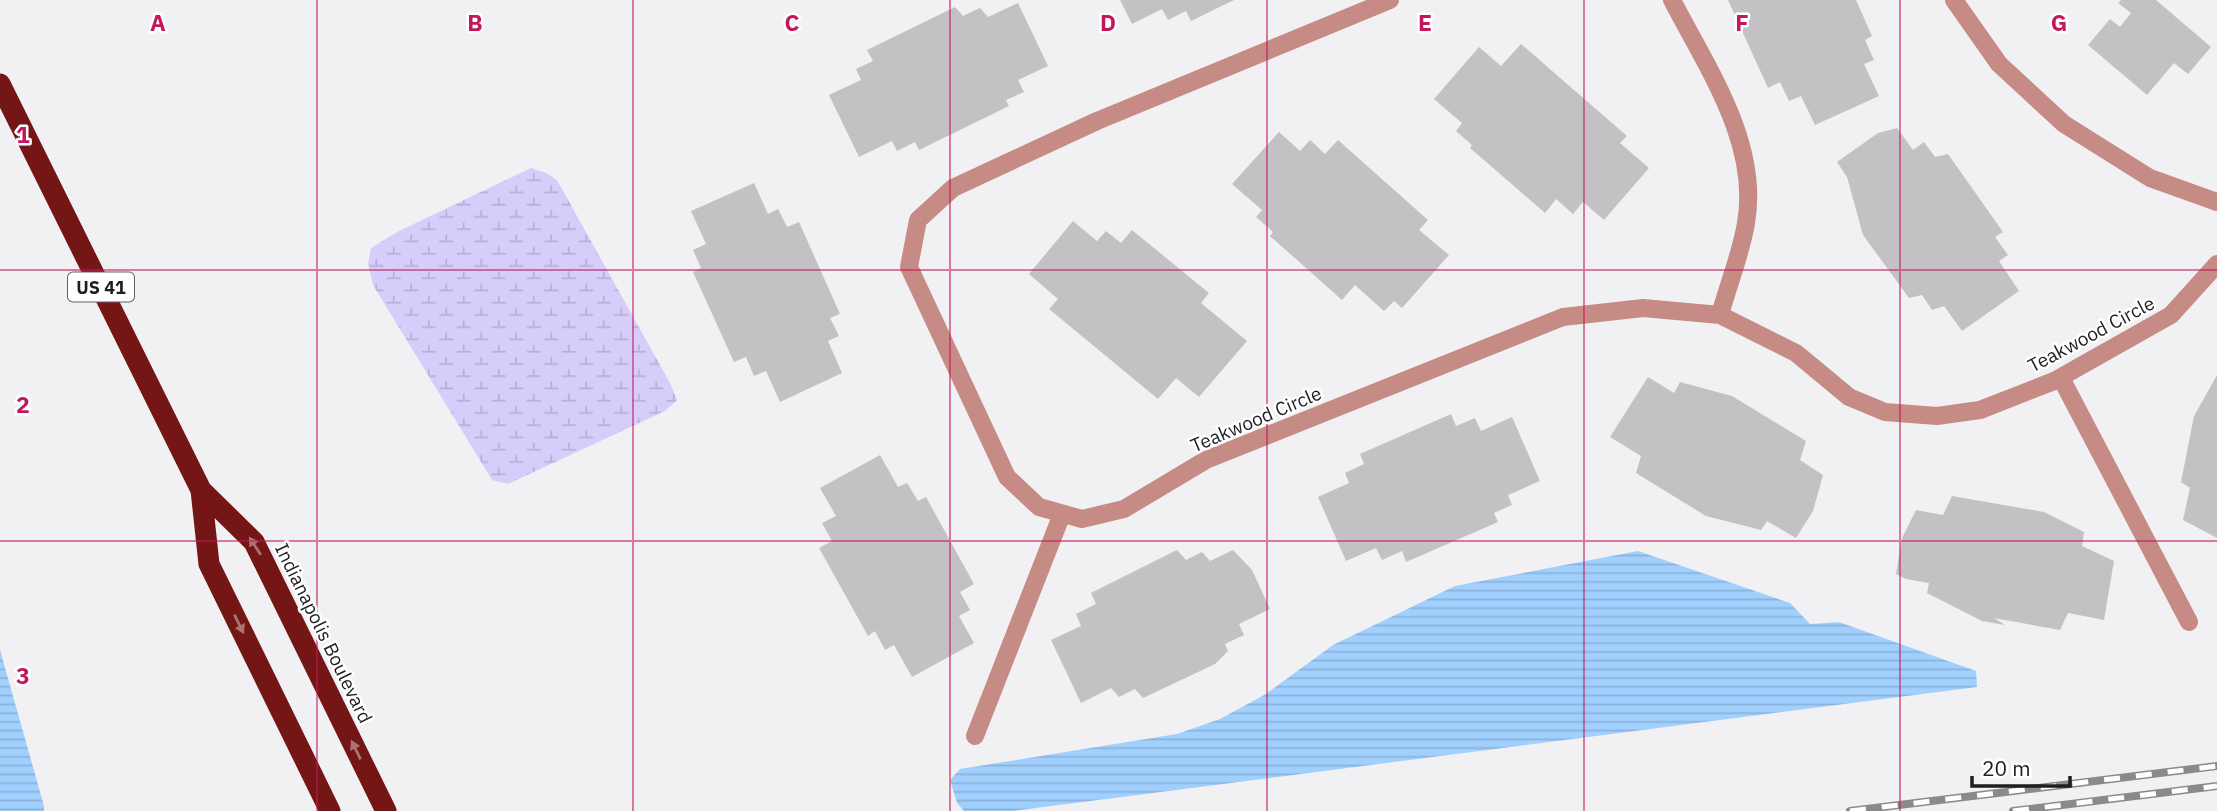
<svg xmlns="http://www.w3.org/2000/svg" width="2217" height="811" viewBox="0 0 2217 811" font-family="'IBM Plex Sans',sans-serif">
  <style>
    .wetland { fill: url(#wetland-marsh) }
    .water { fill: url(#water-rules) }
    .building { fill: #c3c1c3 }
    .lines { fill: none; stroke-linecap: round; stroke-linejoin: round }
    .minor { stroke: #c58b84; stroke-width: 18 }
    .highway { stroke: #741616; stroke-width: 21 }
    .rail-casing { stroke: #8a8a8c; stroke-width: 8 }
    .rail { stroke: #fefeff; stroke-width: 5; stroke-dasharray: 16; stroke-linecap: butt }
    .oneway { fill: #ab7373 }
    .grid { fill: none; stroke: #c2185b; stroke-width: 2; stroke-opacity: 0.55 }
    .labels { text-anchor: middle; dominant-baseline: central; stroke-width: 5; stroke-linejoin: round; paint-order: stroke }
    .shield { fill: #fefeff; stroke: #616162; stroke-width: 2 }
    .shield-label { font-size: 18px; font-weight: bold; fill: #1e1e1f }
    .street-label { font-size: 19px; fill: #1e1e1f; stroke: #fefeff }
    .grid-label { font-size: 23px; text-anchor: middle; font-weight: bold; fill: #c2185b; stroke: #fefeff; stroke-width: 5; stroke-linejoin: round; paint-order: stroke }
  </style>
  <defs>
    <pattern id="wetland-marsh" width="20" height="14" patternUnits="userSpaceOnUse" patternTransform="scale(1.75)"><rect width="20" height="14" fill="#d6cdfa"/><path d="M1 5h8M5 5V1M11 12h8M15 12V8" fill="none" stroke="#b7b0d6"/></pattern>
    <pattern id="water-rules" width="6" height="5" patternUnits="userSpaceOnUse" patternTransform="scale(1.75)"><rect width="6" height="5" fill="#a1d0fe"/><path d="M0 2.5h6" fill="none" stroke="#8ab2d9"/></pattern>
  </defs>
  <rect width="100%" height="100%" fill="#f1f1f4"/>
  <path class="wetland" d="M531,168L546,173L557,180L670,383L677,400L665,411L508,484L492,480L373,285L368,264L371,248L399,231Z"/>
  <path class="water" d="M1638,551L1790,603L1810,624L1839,622L1976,671L1977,687L1013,811H964L957,803L950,780L960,769L1177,734L1220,719L1266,694L1333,645L1455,586Z
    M0,650L44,806V811H0Z"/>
  <path class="building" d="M1120,0H1234L1191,21L1186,11L1168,20L1162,9L1132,24Z
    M1728,0H1856L1872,36L1865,40L1874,60L1864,64L1879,96L1815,125L1801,96L1789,101L1780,82L1768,88Z
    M2121,0H2156L2211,47L2188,74L2174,63L2147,95L2088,45L2110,19L2120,27L2131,13L2118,3Z
    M1018,3L1048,66L1018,80L1024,92L1006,100L1009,106L919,150L915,142L897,151L892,141L859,157L829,95L861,80L856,69L873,61L867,50L955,7L963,16L980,8L988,17Z
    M1521,44L1627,136L1620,143L1649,168L1604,220L1583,202L1573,214L1556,199L1545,213L1470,148L1472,145L1456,131L1462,123L1434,99L1479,47L1501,66Z
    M1897,128L1913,150L1924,142L1935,157L1948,154L2003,232L1995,237L2008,255L1999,261L2019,291L1962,331L1944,306L1932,310L1922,295L1909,298L1863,235L1847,177L1837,162L1878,133Z
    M1279,132L1300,151L1310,140L1325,154L1338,140L1428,220L1419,230L1449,255L1402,308L1394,301L1384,311L1355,285L1342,300L1270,236L1273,232L1256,217L1262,210L1232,184Z
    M754,183L768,214L778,209L787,227L799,222L840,314L830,318L839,336L828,341L842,373L780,402L766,371L754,376L746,357L734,362L693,272L701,268L693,250L706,244L691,211Z
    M1073,221L1097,241L1106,231L1121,243L1132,230L1209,293L1201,303L1247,341L1199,397L1176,378L1158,399L1049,309L1058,299L1029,274Z
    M2217,375V538L2183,520L2190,488L2181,482L2194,416Z
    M1648,377L1674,393L1680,382L1732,396L1806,441L1800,460L1823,475L1813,511L1796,538L1767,521L1761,530L1706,516L1636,473L1641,456L1610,437Z
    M1451,414L1456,426L1475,418L1481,431L1512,417L1540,481L1508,495L1512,505L1494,513L1498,522L1406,562L1402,551L1382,560L1376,548L1346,561L1318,497L1349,483L1345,473L1364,464L1360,454Z
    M880,455L898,487L907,483L918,501L926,497L974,584L960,592L970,610L959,616L974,643L912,677L894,645L885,650L875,631L868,636L819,548L832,541L822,523L836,516L820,488Z
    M1952,496L2044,512L2084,532L2082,546L2114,561L2104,620L2068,613L2060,630L1994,618L2005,625L1982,621L1927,593L1929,583L1906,579L1896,574L1902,538L1916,510L1943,515Z
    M1177,550L1186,560L1202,552L1210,561L1233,550L1252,570L1270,609L1239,624L1244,635L1225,644L1228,651L1215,664L1143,698L1135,689L1119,697L1111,688L1081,703L1051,640L1081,626L1076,614L1096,604L1091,593Z"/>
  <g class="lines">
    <path class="minor" d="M1390,0L1097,121L953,188L918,220L909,267L1007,477L1039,507L1082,519L1124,509L1206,460L1563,317L1643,308L1720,315L1796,353L1849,397L1885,412L1937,416L1980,410L2054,381L2171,315L2217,264
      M1672,0C1707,68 1760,143 1746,223C1741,254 1728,285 1720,315
      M1954,0L1999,64L2064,124L2150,178L2217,202
      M2061,378L2189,622
      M975,736L1062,514"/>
    <path class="highway" d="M0,84L201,490L254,542L386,811
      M201,490L209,564L330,811"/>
    <g class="rail-casing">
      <path id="rail" d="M1850,811L2217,766
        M2013,811L2217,786"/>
    </g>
    <use href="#rail" class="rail"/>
  </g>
  <defs><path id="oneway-solid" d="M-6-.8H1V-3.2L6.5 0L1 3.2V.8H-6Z" transform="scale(1.75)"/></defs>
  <g class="oneway">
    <use href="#oneway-solid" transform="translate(255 546) rotate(-123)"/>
    <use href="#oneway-solid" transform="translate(239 624) rotate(64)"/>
    <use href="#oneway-solid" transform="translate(356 750) rotate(-116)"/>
  </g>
  <path class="grid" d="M317,0V811M633,0V811M950,0V811M1267,0V811M1584,0V811M1900,0V811M0,270H2217M0,541H2217"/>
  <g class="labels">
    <rect class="shield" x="68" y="272.5" width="66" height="29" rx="5"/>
    <g class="shield-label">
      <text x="101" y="287">US 41</text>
    </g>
    <g class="street-label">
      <text transform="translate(2091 334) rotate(-28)">Teakwood Circle</text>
      <text transform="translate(1256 419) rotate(-23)">Teakwood Circle</text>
      <text transform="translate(324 633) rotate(64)">Indianapolis Boulevard</text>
    </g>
  </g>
  <g class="grid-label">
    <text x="158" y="31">A</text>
    <text x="475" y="31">B</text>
    <text x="792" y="31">C</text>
    <text x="1108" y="31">D</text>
    <text x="1425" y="31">E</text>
    <text x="1742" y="31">F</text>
    <text x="2059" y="31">G</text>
    <text x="23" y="143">1</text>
    <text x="23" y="413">2</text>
    <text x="23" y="684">3</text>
  </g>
  <path d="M1972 776v10h98v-10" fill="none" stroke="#1e1e1f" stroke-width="3.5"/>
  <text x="1982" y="776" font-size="21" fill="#1e1e1f" stroke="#fefeff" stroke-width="5" paint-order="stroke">20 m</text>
</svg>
